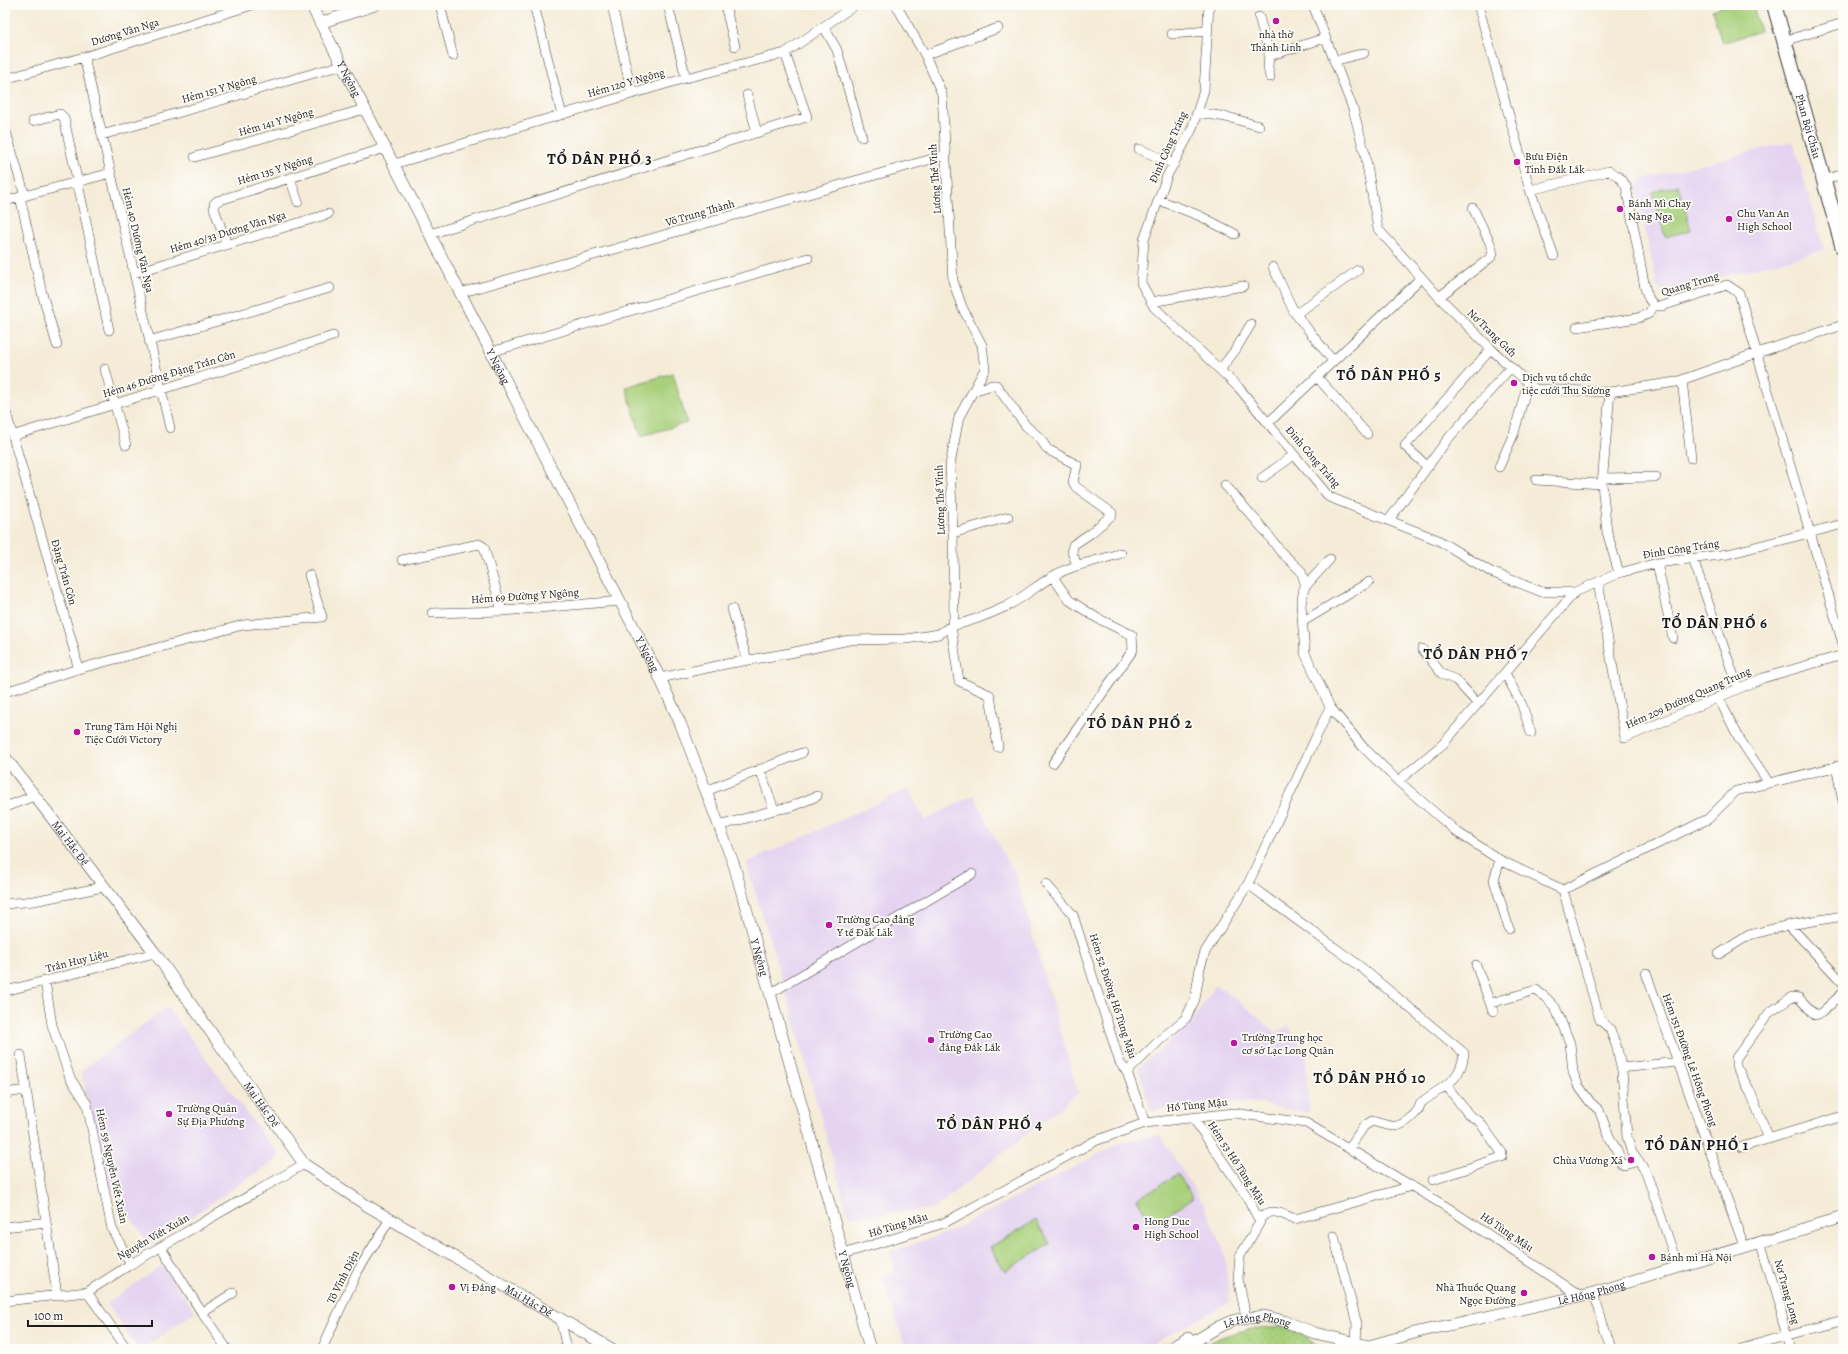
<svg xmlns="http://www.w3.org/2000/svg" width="1848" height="1354" viewBox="0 0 1848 1354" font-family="Alegreya,serif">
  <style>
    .built { fill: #e4d3f1 }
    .grass { fill: #a8d07a; stroke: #62764b }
    .park { fill: url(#park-dots); stroke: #62764b }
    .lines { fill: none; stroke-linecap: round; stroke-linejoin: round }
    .minor-casing { stroke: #3d3b38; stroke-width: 10 }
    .tertiary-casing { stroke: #3d3b38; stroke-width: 12 }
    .primary-casing { stroke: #3d3b38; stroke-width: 16 }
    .minor { stroke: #fff; stroke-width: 9 }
    .tertiary { stroke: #fff; stroke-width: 11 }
    .primary { stroke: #fff; stroke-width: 14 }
    .poi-dot { fill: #b5179e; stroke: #fdfcf7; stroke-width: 1.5 }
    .labels { text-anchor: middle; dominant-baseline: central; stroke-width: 3.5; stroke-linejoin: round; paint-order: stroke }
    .street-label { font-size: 11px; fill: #1c1c1c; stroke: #fdfcf7 }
    .poi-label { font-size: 11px; fill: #1c1c1c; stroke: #fdfcf7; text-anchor: start }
    .district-label { font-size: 15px; font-weight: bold; letter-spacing: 1px; fill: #1c1c1c; stroke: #fdfcf7 }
  </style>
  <defs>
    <pattern id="park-dots" width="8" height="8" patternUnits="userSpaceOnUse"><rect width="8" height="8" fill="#a8d07a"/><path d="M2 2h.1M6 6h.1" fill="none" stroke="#90b269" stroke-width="1.8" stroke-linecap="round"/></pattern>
  </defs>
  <rect width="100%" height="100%" fill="#fdfcf7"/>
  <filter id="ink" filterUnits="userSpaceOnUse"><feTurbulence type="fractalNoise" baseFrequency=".025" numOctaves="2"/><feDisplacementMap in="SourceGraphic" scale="8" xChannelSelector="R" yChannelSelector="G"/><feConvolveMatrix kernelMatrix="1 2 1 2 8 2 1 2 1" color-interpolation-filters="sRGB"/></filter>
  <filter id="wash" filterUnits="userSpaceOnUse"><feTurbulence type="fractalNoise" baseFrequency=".012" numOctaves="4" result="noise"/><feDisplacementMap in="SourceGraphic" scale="16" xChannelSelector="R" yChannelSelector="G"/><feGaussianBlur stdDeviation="0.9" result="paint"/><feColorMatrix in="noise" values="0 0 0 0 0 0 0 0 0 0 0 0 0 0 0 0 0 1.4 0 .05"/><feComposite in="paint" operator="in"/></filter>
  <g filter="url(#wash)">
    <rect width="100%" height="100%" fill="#f5ecd8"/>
    <path class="built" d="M1793,141L1824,250L1667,291L1658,289L1636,189L1643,179Z
      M908,789L925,820L974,795L1006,860L1014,870L1078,1093L933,1209L849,1217L784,986L746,863Z
      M1216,985L1244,1005L1276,1033L1288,1026L1306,1053L1309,1113L1257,1103L1221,1101L1151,1111L1138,1068L1188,1027Z
      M167,1007L280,1157L149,1245L104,1176L81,1071Z
      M1160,1135L1203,1203L1224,1250L1230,1302L1143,1349H906L882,1277L895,1269L890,1252L949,1232L1122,1142Z
      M162,1265L195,1312L142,1349H138L107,1304Z"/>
    <path class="grass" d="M1727,5H1753L1760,31L1722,43L1712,10Z
      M1678,185L1691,230L1665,237L1653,192Z
      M673,373L687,423L641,436L626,387Z
      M1178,1174L1193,1198L1152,1224L1137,1199Z
      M1036,1220L1050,1244L1005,1271L990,1247Z"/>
    <path class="park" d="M1281,1326C1295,1330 1310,1336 1319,1349H1199C1227,1331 1248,1329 1281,1326Z"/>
  </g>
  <g filter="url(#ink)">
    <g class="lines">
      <g class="minor-casing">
        <path id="minor" d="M440,5L453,56
          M534,5L562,115
          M612,5L632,94
          M668,5L686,78
          M725,5L735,46
          M1209,5L1204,90L1192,129L1167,176L1144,240L1141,283L1154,307L1239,388L1329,497L1438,540L1491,572L1542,592H1575L1619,573L1657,563L1728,554L1843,524
          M1313,5L1353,109L1365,154L1378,229L1439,297L1491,349L1535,389L1610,392L1676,382L1757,353L1843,325
          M1478,5L1530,190L1609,171L1618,176L1626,186L1645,288L1649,299L1654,306H1662L1727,285L1739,293L1843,644
          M1259,17L1269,53L1268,68L1270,77
          M824,27L837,50L862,137
          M1172,34L1207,31
          M1784,41L1843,23
          M925,55L998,28
          M1269,56L1325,38
          M84,57L170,428
          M1334,61L1364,53
          M5,79L84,57L252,5
          M747,95L757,133
          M1197,112L1231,118L1259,126
          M33,121L60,114L64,118L109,330
          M6,132L25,196
          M102,135L342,65
          M1139,149L1174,164
          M195,157L365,109
          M394,164L686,78L785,53L855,5
          M290,178L298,202
          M1824,180L1843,174
          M1530,190L1554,256
          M20,197L42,293L57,345
          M1159,200L1200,216L1235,234
          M5,201L111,173
          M430,234L807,117L785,53
          M227,245L214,208V204L217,201L385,148
          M1273,267L1294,312L1333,361
          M134,273L328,214
          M460,293L946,155
          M1439,297L1490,258L1493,254L1490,243L1473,208
          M1151,302L1243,286
          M1296,314L1358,270
          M1577,327L1638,318L1648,314L1654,306
          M149,341L330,288
          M491,352L808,258
          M105,369L126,445
          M1220,370L1236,349L1251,324
          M1317,377L1367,434
          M1682,380L1691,458
          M973,391L992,385H996L1026,426L1040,438L1047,449L1077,465L1073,482L1076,487L1112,513V515L1091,533L1073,545L1072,552L1077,565
          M1610,392L1602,484L1607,532L1619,573
          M5,409L75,653L78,669L5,692
          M1268,423L1421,278
          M12,436L333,336
          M1428,467L1405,446L1491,349
          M1499,467L1514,433L1528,382
          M1262,478L1294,455
          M1603,478L1656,477
          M1536,480L1602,484
          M1225,485L1266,532L1280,551L1301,571L1306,586
          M1389,520L1447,440L1511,367
          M953,533L1008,517
          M1330,559L1304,588L1301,605L1305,653L1330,707L1363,747L1398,781L1457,832L1500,860L1563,890L1600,1020L1610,1029L1617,1048L1622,1071L1627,1137L1631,1150L1646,1172L1678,1267
          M1693,559L1738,688
          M402,560L479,544L484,547L502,611
          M1657,563L1673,638
          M1053,577L1069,600L1097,618L1132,635L1133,650L1053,763
          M1598,582L1625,738L1763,678L1843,655
          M732,609L747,660
          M432,613L502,611L620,601
          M1302,622L1369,582
          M1422,649L1442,674L1456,680L1478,704
          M78,669L243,625L322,617L309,575
          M1505,673L1522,705L1531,733
          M660,678L726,664L790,653L849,640L906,639L939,634L951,626L954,618L953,533L950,465L959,417L985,369L982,345L962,307L953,281L942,94L925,55L896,5
          M1718,697L1739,738L1769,783
          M998,747L990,695L959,681L951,626C969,622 988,615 1005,607C1024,598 1039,583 1057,574C1077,563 1100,561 1121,553
          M1836,766L1843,802
          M1398,781L1443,744L1575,592
          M706,791L802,753
          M5,807L34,796
          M774,810L790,807L817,796
          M719,826L774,810L760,769
          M1500,860L1494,880L1509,929
          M1046,884L1073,915L1120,1063L1127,1072L1145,1123
          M1248,884L1357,964L1464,1053C1461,1083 1442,1086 1422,1102C1419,1105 1420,1107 1418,1110C1414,1116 1403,1125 1396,1126C1390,1127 1379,1123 1372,1121L1364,1126L1349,1148
          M1563,890L1708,819L1736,791L1843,765
          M5,904L34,901L103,887
          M1789,925L1843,983
          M1719,954L1749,935L1789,925L1843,916
          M1476,965L1493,1011
          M1646,973L1744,1246
          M45,981L52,1025L70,1078L87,1104L112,1229L131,1264
          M5,991L155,953
          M771,993L972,874
          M1491,1003L1536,990L1545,997L1555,1007L1570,1043L1573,1072L1578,1085L1590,1102L1599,1110L1609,1136L1617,1151L1621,1163L1624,1165L1639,1161
          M21,1055L57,1295
          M1621,1068L1678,1062
          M1127,1072L1161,1039L1186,1018L1195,999L1200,968L1205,952L1248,884L1330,707
          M5,1093L26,1090
          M1193,1118L1246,1195L1260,1222L1240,1256L1238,1278L1245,1312
          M1769,1139L1750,1091L1736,1066V1058L1769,1013L1792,997L1799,998L1815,1015L1821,1013L1843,993
          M1742,1147L1843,1116
          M1433,1180L1502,1157V1153L1479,1121L1469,1115L1446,1085
          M1261,1218C1272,1206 1283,1215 1295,1219L1412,1186
          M5,1227L46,1222
          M1334,1236L1357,1324L1356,1343
          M1760,1241L1792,1349
          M161,1247L202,1313L227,1349
          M843,1254L944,1223L1095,1141L1145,1123L1234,1113L1306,1123L1445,1206L1581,1296
          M87,1292L127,1349
          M1593,1293L1611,1349
          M5,1301L87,1292L131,1264L304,1164
          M202,1313L233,1293
          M560,1318L567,1349
          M1337,1338L1340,1349
          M322,1349L356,1274L390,1219
          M1741,1349L1843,1320"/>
      </g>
      <g class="tertiary-casing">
        <g id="tertiary">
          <path id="s1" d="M311,5L660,678L681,725L734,865L870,1349"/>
          <path d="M320,23L375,5"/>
          <path id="s2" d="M5,757L155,953L304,1164L366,1205L612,1349"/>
          <path d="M1169,1349L1188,1338"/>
          <path id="s3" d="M1182,1349L1220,1326L1235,1320L1264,1316L1284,1321L1315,1333L1369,1346L1418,1332L1593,1293L1843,1217"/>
        </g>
      </g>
      <g class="primary-casing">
        <g id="primary">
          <path id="s4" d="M1774,5L1843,248"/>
        </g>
      </g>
      <use href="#minor" class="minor"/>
      <use href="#tertiary" class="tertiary"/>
      <use href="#primary" class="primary"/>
    </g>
  </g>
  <g class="poi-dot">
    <circle cx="1276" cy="21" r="4"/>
    <circle cx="1517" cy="162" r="4"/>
    <circle cx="1620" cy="209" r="4"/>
    <circle cx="1729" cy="219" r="4"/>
    <circle cx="1514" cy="383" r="4"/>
    <circle cx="77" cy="732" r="4"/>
    <circle cx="829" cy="925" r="4"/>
    <circle cx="931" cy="1040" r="4"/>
    <circle cx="1234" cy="1043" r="4"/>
    <circle cx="169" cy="1114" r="4"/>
    <circle cx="1631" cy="1160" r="4"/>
    <circle cx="1136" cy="1227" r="4"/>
    <circle cx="1652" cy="1257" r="4"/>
    <circle cx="452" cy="1287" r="4"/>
    <circle cx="1524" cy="1293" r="4"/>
  </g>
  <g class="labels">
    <g class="street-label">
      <text transform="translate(125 32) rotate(-17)">Dương Vân Nga</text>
      <text stroke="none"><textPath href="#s1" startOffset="83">Y Ngông</textPath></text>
      <text transform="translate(626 83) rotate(-16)">Hẻm 120 Y Ngông</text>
      <text transform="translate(219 89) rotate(-16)">Hẻm 151 Y Ngông</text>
      <text transform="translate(276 122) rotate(-16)">Hẻm 141 Y Ngông</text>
      <text stroke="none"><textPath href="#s4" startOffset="126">Phan Bội Châu</textPath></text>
      <text transform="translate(1168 147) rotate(-66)">Đinh Công Tráng</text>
      <text transform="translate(275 170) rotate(-17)">Hẻm 135 Y Ngông</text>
      <text transform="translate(935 179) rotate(-94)">Lương Thế Vinh</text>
      <text transform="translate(700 213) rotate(-16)">Võ Trung Thành</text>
      <text transform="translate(228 232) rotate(-17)">Hẻm 40/33 Dương Vân Nga</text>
      <text transform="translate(138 240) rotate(77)">Hẻm 40 Dương Vân Nga</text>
      <text transform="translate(1690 284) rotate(-17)">Quang Trung</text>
      <text transform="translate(1492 333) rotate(44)">Nơ Trang Gưh</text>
      <text stroke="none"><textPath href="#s1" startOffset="407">Y Ngông</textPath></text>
      <text transform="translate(169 374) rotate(-17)">Hẻm 46 Đường Đặng Trần Côn</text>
      <text transform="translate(1313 457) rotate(49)">Đinh Công Tráng</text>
      <text transform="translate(940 500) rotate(-92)">Lương Thế Vinh</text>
      <text transform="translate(1681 549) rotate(-9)">Đinh Công Tráng</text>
      <text transform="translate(64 572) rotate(74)">Đặng Trần Côn</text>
      <text transform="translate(525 596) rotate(-4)">Hẻm 69 Đường Y Ngông</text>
      <text stroke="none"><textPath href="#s1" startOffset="731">Y Ngông</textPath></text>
      <text transform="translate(1688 698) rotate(-24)">Hẻm 209 Đường Quang Trung</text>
      <text stroke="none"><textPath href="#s2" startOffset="108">Mai Hắc Đế</textPath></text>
      <text stroke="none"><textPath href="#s1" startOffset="1055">Y Ngông</textPath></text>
      <text transform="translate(77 961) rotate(-14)">Trần Huy Liệu</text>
      <text transform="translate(1113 996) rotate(72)">Hẻm 52 Đường Hồ Tùng Mậu</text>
      <text transform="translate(1690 1060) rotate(70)">Hẻm 151 Đường Lê Hồng Phong</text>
      <text stroke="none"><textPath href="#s2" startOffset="432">Mai Hắc Đế</textPath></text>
      <text transform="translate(1197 1105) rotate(-6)">Hồ Tùng Mậu</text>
      <text transform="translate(1237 1163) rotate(57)">Hẻm 53 Hồ Tùng Mậu</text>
      <text transform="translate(112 1166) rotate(78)">Hẻm 59 Nguyễn Viết Xuân</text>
      <text transform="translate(898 1225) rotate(-17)">Hồ Tùng Mậu</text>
      <text transform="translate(1507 1232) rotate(34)">Hồ Tùng Mậu</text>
      <text transform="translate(153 1237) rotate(-30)">Nguyễn Viết Xuân</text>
      <text stroke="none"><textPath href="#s1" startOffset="1379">Y Ngông</textPath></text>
      <text transform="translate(343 1277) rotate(-63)">Tô Vĩnh Diện</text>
      <text stroke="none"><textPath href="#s3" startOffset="428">Lê Hồng Phong</textPath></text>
      <text transform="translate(1787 1292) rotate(74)">Nơ Trang Long</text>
      <text stroke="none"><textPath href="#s2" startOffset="768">Mai Hắc Đế</textPath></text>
      <text stroke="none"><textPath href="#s3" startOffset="83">Lê Hồng Phong</textPath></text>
    </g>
    <g class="poi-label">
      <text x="1276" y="34" text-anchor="middle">nhà thờ<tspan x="1276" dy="13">Thánh Linh</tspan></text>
      <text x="1525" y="156">Bưu Điện<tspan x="1525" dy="13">Tỉnh Đắk Lắk</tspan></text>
      <text x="1628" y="203">Bánh Mì Chay<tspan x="1628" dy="13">Nàng Nga</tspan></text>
      <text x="1737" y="213">Chu Van An<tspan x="1737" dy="13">High School</tspan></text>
      <text x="1522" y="377">Dịch vụ tổ chức<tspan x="1522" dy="13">tiệc cưới Thu Sương</tspan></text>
      <text x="85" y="726">Trung Tâm Hội Nghị<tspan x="85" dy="13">Tiệc Cưới Victory</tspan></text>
      <text x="837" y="919">Trường Cao đẳng<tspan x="837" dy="13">Y tế Đăk Lăk</tspan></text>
      <text x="939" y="1034">Trường Cao<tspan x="939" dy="13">đẳng Đắk Lắk</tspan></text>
      <text x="1242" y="1037">Trường Trung học<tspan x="1242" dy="13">cơ sở Lạc Long Quân</tspan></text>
      <text x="177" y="1108">Trường Quân<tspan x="177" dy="13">Sự Địa Phương</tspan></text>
      <text x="1623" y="1160" text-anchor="end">Chùa Vương Xá</text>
      <text x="1144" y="1221">Hong Duc<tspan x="1144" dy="13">High School</tspan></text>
      <text x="1660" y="1257">Bánh mì Hà Nội</text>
      <text x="460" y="1287">Vị Đắng</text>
      <text x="1516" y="1287" text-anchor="end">Nhà Thuốc Quang<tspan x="1516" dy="13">Ngọc Đường</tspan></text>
    </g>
    <g class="district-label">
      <text x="600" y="159">TỔ DÂN PHỐ 3</text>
      <text x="1389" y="375">TỔ DÂN PHỐ 5</text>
      <text x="1715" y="623">TỔ DÂN PHỐ 6</text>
      <text x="1476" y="654">TỔ DÂN PHỐ 7</text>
      <text x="1140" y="723">TỔ DÂN PHỐ 2</text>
      <text x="1370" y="1078">TỔ DÂN PHỐ 10</text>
      <text x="990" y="1124">TỔ DÂN PHỐ 4</text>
      <text x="1697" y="1145">TỔ DÂN PHỐ 1</text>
    </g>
  </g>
  <rect width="1848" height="1354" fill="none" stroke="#fdfcf7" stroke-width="20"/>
  <path d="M28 1320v6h124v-6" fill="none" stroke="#1c1c1c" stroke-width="2"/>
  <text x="34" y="1320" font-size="12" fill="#1c1c1c" stroke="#fdfcf7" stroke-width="3" paint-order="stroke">100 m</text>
</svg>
